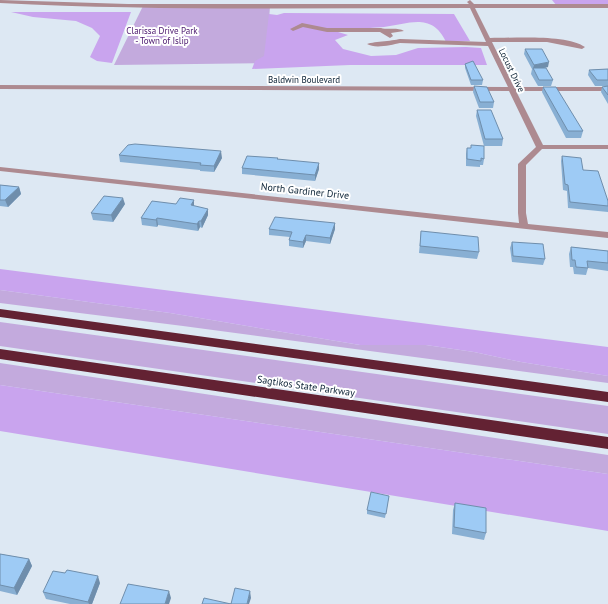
<svg xmlns="http://www.w3.org/2000/svg" width="608" height="604" viewBox="0 0 608 604" font-family="'PT Sans',sans-serif">
  <style>
    .green { fill: #c3aadd }
    .forest { fill: #c9a4ee }
    .lines { fill: none; stroke-linecap: round; stroke-linejoin: round }
    .minor { fill: #ad8a90; fill-rule: evenodd }
    .highway { fill: #632233; fill-rule: evenodd }
    .wall { fill: #88afd3 }
    .shaded-wall { fill: #6f8eac }
    .building { fill: #9ecbf5; stroke: #6f8eac }
    .labels { text-anchor: middle; dominant-baseline: central; stroke-width: 4; stroke-linejoin: round; paint-order: stroke }
    .far-park-label { font-size: 9px; fill: #4a176d; stroke: #fff }
    .far-street-label { font-size: 9px; fill: #0a2134; stroke: #fff }
    .street-label { font-size: 10px; fill: #0a2134; stroke: #fff }
  </style>
  <rect width="100%" height="100%" fill="#dde8f3"/>
  <path class="green" d="M143,6H270L266,63L114,65Z
    M0,290L170,313L360,345H426L474,352L521,362L608,376V383L183,326L0,303Z
    M0,322L608,406V434L0,346Z
    M0,363L608,455V474L0,385Z"/>
  <path class="forest" d="M552,0H608V6H557Z
    M11,12H131L112,63L97,61L90,57L100,36L92,28L76,21L33,17Z
    M284,13L454,14L470,41L446,42C432,12 409,24 384,27C369,28 354,29 338,32L348,35L335,40L343,49L371,56L396,55L418,48L466,47L481,48L487,65H350L252,69L255,61L264,56L269,14L277,15Z
    M0,269L608,347V376L521,362L474,352L426,345H360L170,313L0,290Z
    M0,385L608,474V531L0,431Z"/>
  <g class="lines">
    <path class="minor" d="M0,0L128,4H469L467,2L470,0L474,4H608V8H475L490,38C513,38 567,34 585,47L582,49L547,42H492L514,87H608V91H516L543,145H608V149H542L526,165V213L528,224L608,232V238L0,171V167L519,223L518,213V164L536,147L509,91L0,89V85L508,87L488,46L400,43C391,45 375,49 367,44C371,42 392,41 400,39L486,42L470,8C313,8 156,11 0,3Z
      M302,23L327,28H381C388,30 398,27 404,31L391,33L393,36L390,38L380,32H327L303,27L293,31L290,29Z"/>
    <path class="highway" d="M0,309L608,392V402L0,317Z
      M0,349L608,437V449L0,359Z"/>
  </g>
  <path class="wall" d="M525,49L548,67L544,68L553,80L551,86H538L531,74L532,69L524,54Z
    M465,64L483,80L482,85H471L465,68Z
    M608,69V86H595L588,75L589,70Z
    M474,86L494,102L493,108H479L473,92Z
    M608,86V104L601,92L602,87Z
    M543,87L583,131L581,138H566L542,92Z
    M477,110L503,139L502,146H484L476,116Z
    M471,145L484,159L483,165H480V167L466,166V154L467,148H471Z
    M119,155L222,158L214,172L200,171V170L120,162Z
    M562,156L583,170L608,201V212L568,208L567,191L563,190L561,161Z
    M278,159L319,169L315,181L242,174V168Z
    M0,185L19,187L21,194L8,207L0,206Z
    M125,204L113,222L93,220L91,213Z
    M194,206L208,215L202,228L200,227L198,231L158,225L157,227L142,225L141,218Z
    M335,223V229L330,244L306,241L303,248L289,246V240L290,237L269,235V229Z
    M421,231L479,252L477,259L419,253Z
    M512,242L545,259L543,265L512,262L510,248Z
    M571,247L608,251V271L588,268L586,275L574,274L573,267H570L569,254Z
    M389,496L385,518L367,514V510Z
    M455,503L486,533L484,540L452,534L453,510Z
    M0,554L29,559L32,566L17,595L0,591Z
    M100,583L92,604H70L46,599L43,592Z"/>
  <path class="shaded-wall" d="M549,62L548,67L534,70L533,69L534,65Z
    M221,151L222,158L214,172V166Z
    M319,163V169L315,181V175Z
    M19,187L21,194L8,207L5,200Z
    M123,198L125,204L113,222L111,215Z
    M194,200V207L191,205Z
    M208,209V215L202,228L201,221Z
    M157,218L158,225L157,227L156,220Z
    M199,221L200,227L198,231L197,224Z
    M335,223V229L330,244V238Z
    M306,235V241L303,248V242Z
    M29,559L32,566L17,595L14,588Z
    M98,576L100,583L92,604H89L88,602Z
    M169,591L171,598L169,604H165Z
    M250,591L251,598L249,604H247Z"/>
  <path class="building" d="M525,49H542L549,62L534,65Z
    M473,61L483,80H471L465,64Z
    M533,68H546L553,80H539Z
    M608,69V80H597L589,70Z
    M474,86L487,87L494,102H480Z
    M608,86V95L602,87Z
    M543,87H556L583,131H568Z
    M477,110H491L503,139H485Z
    M135,144L221,151L214,166L200,165L201,163L119,155L128,145Z
    M471,145L484,146V159L481,158V161L467,159V148H471Z
    M247,156L278,158L277,159L319,163L315,175L242,168Z
    M562,156L581,158L583,170L598,171L608,201V206L570,202L568,185L565,184Z
    M0,185L19,187L5,200H0Z
    M104,196L123,198L111,215L91,213Z
    M180,198L194,200L191,205L208,209L201,221H199L197,224L157,218L156,220L141,218L152,201L176,204Z
    M275,217L335,223L330,238L306,235L303,242L289,240L292,232L269,229Z
    M421,231L478,237L479,252L420,246Z
    M512,242L543,244L545,259L513,256Z
    M571,247L608,251V263L587,261L588,268L576,267L575,260H572Z
    M371,492L389,496L386,514L367,510Z
    M455,503L486,508V533L454,527Z
    M0,554L29,559L14,588L0,585Z
    M67,570L98,576L88,602L43,592L53,571L65,573Z
    M128,584L169,591L165,604H120Z
    M235,588L250,591L247,604H202L204,598L231,604Z"/>
  <g class="labels">
    <g class="far-park-label">
      <text x="162" y="30">Clarissa Drive Park<tspan x="162" dy="10">- Town of Islip</tspan></text>
    </g>
    <g class="far-street-label">
      <text transform="translate(512 70) rotate(64)">Locust Drive</text>
      <text x="304" y="79">Baldwin Boulevard</text>
    </g>
    <g class="street-label">
      <text transform="translate(305 191) rotate(6)">North Gardiner Drive</text>
      <text transform="translate(306 386) rotate(8)">Sagtikos State Parkway</text>
    </g>
  </g>
</svg>
